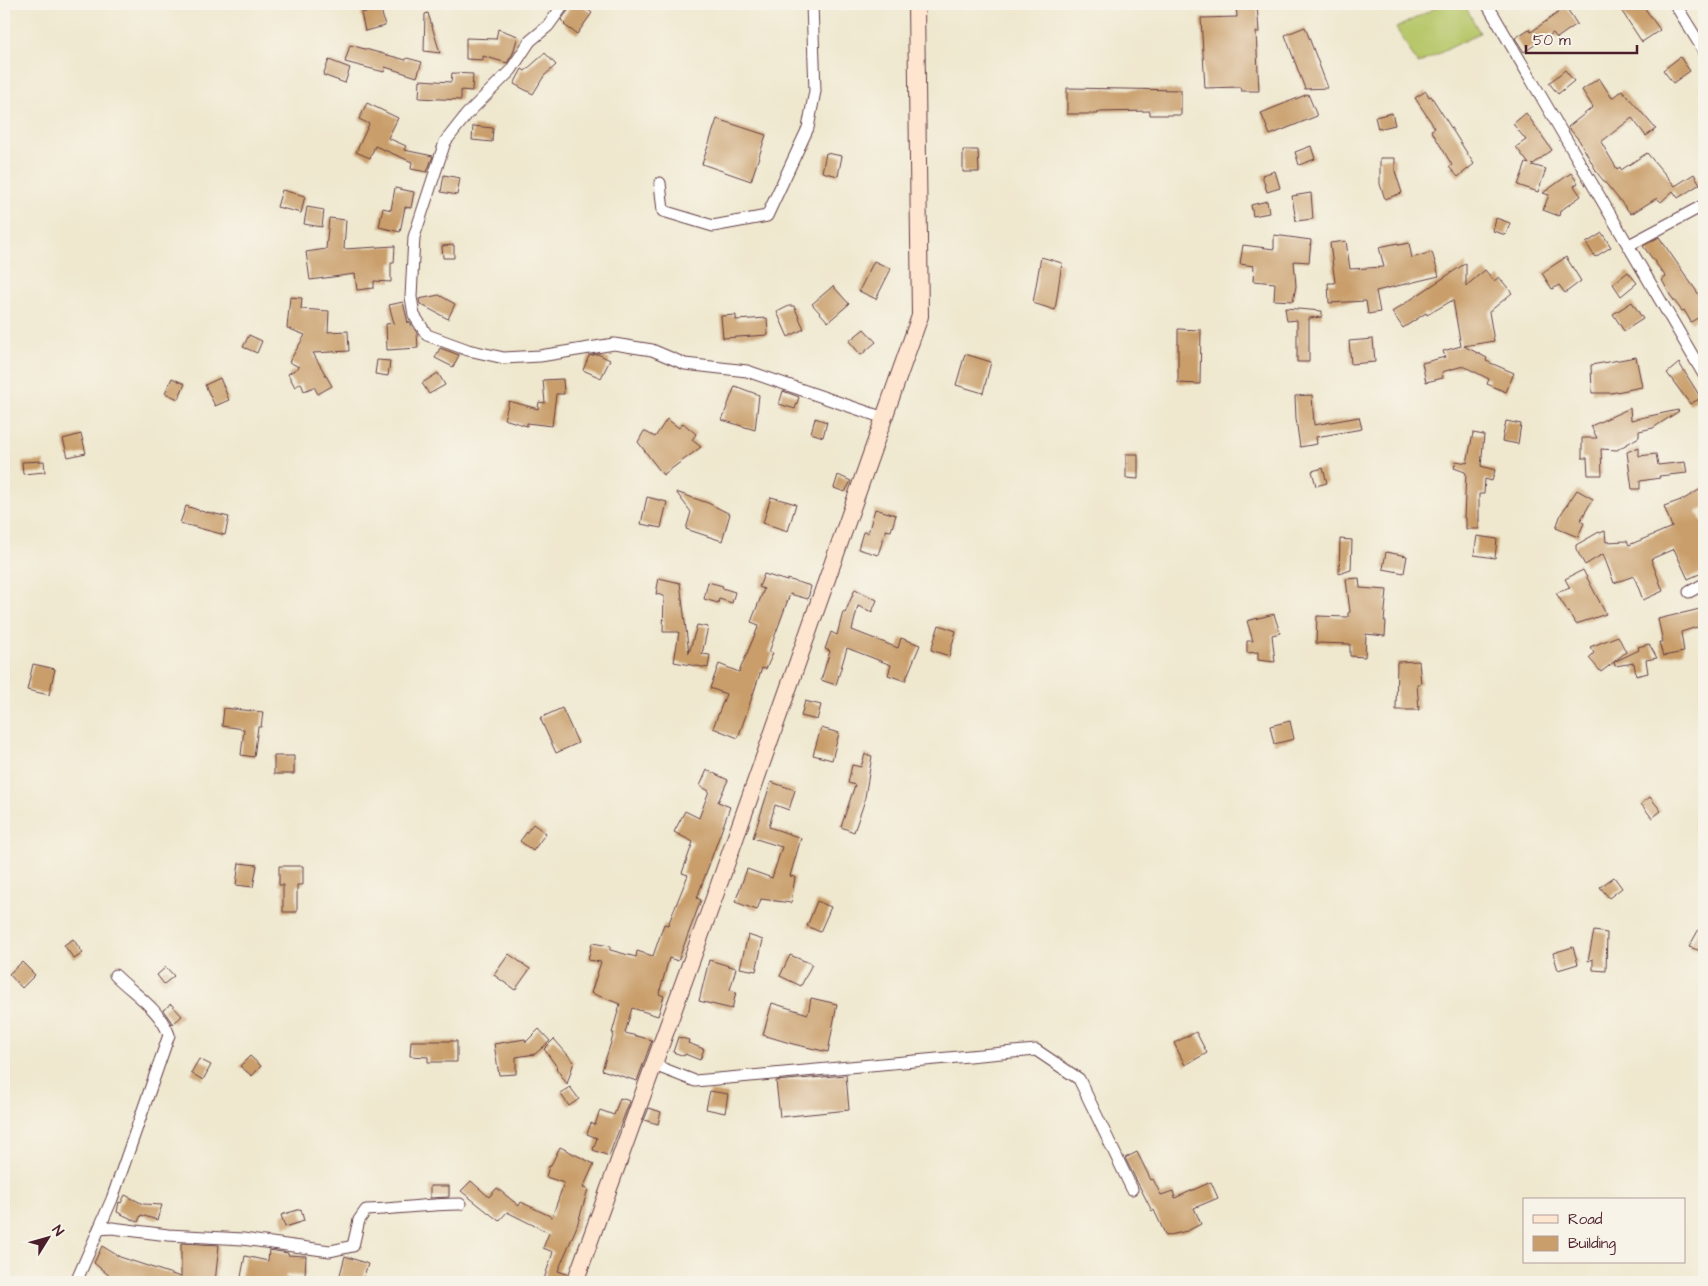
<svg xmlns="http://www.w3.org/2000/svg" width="1708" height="1286" viewBox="0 0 1708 1286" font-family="'Architects Daughter',sans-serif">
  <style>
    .green { fill: #b7c76a; stroke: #80734a }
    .building { fill: #c99e6b }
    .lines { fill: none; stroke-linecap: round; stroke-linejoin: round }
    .minor-casing { stroke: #633d44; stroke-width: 13 }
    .secondary-casing { stroke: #633d44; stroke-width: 18 }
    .minor { stroke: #fff; stroke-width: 11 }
    .secondary { stroke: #fde5d0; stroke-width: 16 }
  </style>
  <rect width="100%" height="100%" fill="#f7f3e8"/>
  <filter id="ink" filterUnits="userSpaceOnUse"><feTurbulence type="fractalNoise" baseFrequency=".02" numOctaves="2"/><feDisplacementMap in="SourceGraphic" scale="10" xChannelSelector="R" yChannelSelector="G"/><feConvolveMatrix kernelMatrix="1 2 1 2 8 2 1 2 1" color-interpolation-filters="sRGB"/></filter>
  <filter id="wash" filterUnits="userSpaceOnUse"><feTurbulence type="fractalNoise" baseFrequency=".0096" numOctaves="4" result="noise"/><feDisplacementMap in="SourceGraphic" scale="20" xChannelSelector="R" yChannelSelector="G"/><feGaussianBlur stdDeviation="1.12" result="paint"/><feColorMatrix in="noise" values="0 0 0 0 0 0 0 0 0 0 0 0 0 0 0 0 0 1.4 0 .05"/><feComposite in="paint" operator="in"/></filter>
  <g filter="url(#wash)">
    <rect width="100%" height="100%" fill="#efe8cf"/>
    <path class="green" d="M1443,4H1464L1480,33L1418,64L1396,28Z"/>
    <g id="blocks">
      <path class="building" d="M571,4H581L592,13L577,34L564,25L565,24L561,20L570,8Z
        M1236,4H1257L1259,32H1256L1259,91H1241L1240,87L1205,88L1201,18L1237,17Z
        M1617,4H1642L1660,30L1642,42Z
        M1566,7L1577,24L1557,38L1553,33L1524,52L1515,38L1529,29L1531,32Z
        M381,9L385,26L365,31L361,13Z
        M428,13L440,53L424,51L425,14Z
        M1305,27L1328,88L1305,89L1285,35Z
        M498,29L518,36L513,53L507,63L483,56V60L466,59V38L496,39Z
        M350,45L406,60L407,58L422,62L417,77L385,67L384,72L345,62Z
        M545,53L556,65L544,76L533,94L514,84L522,69L525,71Z
        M1680,57L1690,71L1673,83L1663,70Z
        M329,60L350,68L345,83L323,75Z
        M1565,70L1574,81L1558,94L1549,83Z
        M452,73L473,74L472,91L461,90V100L419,98L420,80L451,82Z
        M1599,78L1612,98L1622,90L1656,129L1646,136L1632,118L1601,142L1617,169L1620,167L1621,170L1647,153L1675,186L1694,174L1700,184L1678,198L1673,191L1661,202L1657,198L1631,214L1598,174L1579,140L1568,127L1593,107L1582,90Z
        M1067,88L1181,90V115H1150V111L1098,112V114H1067Z
        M1426,91L1429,97L1431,96L1474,164L1458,177L1449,167L1452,165L1431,130L1435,128L1415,98Z
        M1308,94L1317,116L1270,135L1261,113Z
        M367,103L398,118L388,138L406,146L404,150L433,156L427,172L411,169L412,162L375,146L370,158L356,152L369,124L359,119Z
        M1392,113L1395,125L1378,129L1375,117Z
        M1526,113L1552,150L1532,165L1546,169L1538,192L1518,185L1526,163L1529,164L1516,147L1526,140L1513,124Z
        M717,119L766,135L751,181L702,164Z
        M473,126L493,128L492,142L472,140Z
        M1311,146L1315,159L1299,165L1295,152Z
        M963,150H978L979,172H963Z
        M826,153L842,156L838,176L822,172Z
        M1380,158H1395V171L1402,193L1385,199L1380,184Z
        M1275,171L1280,188L1267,192L1262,175Z
        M1571,173L1578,183L1574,186L1581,196L1560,211L1559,216L1543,210L1549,195L1543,193Z
        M444,175L460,178L457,195L441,192Z
        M395,188L414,192L411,208L405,207L400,232L379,227L383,208L391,210Z
        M282,190L305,196L301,213L277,207Z
        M1311,193L1313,219L1296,221L1292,196Z
        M1267,201L1269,213L1253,216L1251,205Z
        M307,207L324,210L322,227L304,224Z
        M329,218L346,220L344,249L395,246L394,263H391V282L374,281V288L357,290L355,274L310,280L306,252L326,249Z
        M1496,218L1510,223L1506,235L1493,231Z
        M1602,233L1611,247L1595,257L1586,243Z
        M1274,235L1311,240L1309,262L1294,261L1296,286L1293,301L1274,300L1275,283L1253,281L1254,266L1240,264L1243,245L1274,249Z
        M1659,237L1704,302V314L1691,322L1684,310L1682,311L1670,295L1662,280L1666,277L1643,246Z
        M1346,241L1350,269L1384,267L1379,247L1398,243L1399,245L1409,243L1412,258L1432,252L1439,276L1376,291L1380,312L1368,314L1366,301L1329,303L1328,283H1335L1330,243Z
        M454,245V258H443L442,246Z
        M1041,257L1062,263L1055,310L1033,303Z
        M1566,257L1581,281L1565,293L1559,285L1552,289L1542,273Z
        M874,261L891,269L876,299L859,291Z
        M1466,263V286L1485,270L1494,281L1499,277L1512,293L1489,312L1494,341L1464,346L1487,358L1486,361L1514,373L1506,392L1487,384L1489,379L1463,366L1442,372L1443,378L1426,382L1422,363L1445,357L1443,351L1461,346L1453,300L1427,315L1426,313L1403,328L1392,312Z
        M1628,272L1637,283L1621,296L1613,284Z
        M833,286L849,304L828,322L812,304Z
        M439,295L455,304L448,319L420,304L419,299Z
        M290,297L302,298L301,309L329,311L328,332L348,331L349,351L313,353L332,386L318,394L314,387L304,391L301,383L295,387L288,374L299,367L289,362L305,335L287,328Z
        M403,302L408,323L409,321L417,333L418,348L387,350L386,324L394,323L389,305Z
        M1632,302L1643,319L1624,331L1613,314Z
        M789,306H794L804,329L788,337L777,312Z
        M1285,308L1322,311V317L1309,318V362H1297V320L1287,321Z
        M736,315V320L767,318L768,335L723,338L721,316Z
        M864,329L876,342L861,355L849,341Z
        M1178,329L1201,330L1200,384L1178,383Z
        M249,335L262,341L257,353L243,347Z
        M1373,339L1375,362L1351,364L1349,341Z
        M440,348L459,355L453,367L435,358Z
        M598,354L610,360L601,378L583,370L589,356Z
        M965,354L991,362L983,393L956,385Z
        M1636,357L1642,387L1611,393H1592L1591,365Z
        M377,360L390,361L388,376L375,374Z
        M1679,363L1701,398L1690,404L1667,373Z
        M438,373L445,385L429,394L422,383Z
        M172,378L185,384L178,399L165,393Z
        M220,378L229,400L215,406L205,385Z
        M563,379L564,394H556L552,426L527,423V426L504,419L509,401L538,409L539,402L545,403L543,380Z
        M735,386L759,395L755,430L722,420Z
        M783,391L799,397L795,409L779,404Z
        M1312,395L1314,425L1359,417L1362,429L1316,437L1317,444L1300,447L1296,419L1295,396Z
        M1630,408L1631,420L1678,410L1679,411L1653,428L1639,431V437L1617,450L1601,449L1602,475H1588L1587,458H1582V438H1597L1591,426Z
        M815,418L827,422L823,437L811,433Z
        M667,419L679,428L683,423L696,434L692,440L701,447L663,475L638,442L644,431L655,437Z
        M1506,421L1521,424L1518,444L1502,441Z
        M1473,433L1484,435L1481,466L1495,470L1492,481L1485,479L1484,494H1479V529H1466V518H1464L1466,474L1465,472L1454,468L1456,461L1467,463Z
        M81,434L86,453L68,457L63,439Z
        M1639,447V456L1656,454L1658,465L1685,462L1687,473L1659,476L1660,478L1640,481V489H1632L1627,452Z
        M1126,454H1138V479L1126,478Z
        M44,461L45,472L23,474L22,462Z
        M1323,468L1327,483L1316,486L1312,471Z
        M838,475L851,481L845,492L834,488Z
        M1704,487V507L1697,512L1704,526V572L1688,579L1674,549L1651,559L1663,591L1643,600L1634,576L1614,583L1603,554L1585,565L1576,549V545L1599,532L1600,533L1605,531L1606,542L1627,541L1629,545L1672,527L1664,506L1684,499Z
        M1577,490L1593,499L1580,521L1584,523L1578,537L1556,528L1561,514Z
        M676,492L708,503L730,514L722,541L686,529L691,512Z
        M647,497L667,502L661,528L641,524Z
        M771,497L796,504L788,531L763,523Z
        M186,506L207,513V512L229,517L225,535L180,523Z
        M875,509L896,515L891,531L886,530L878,555L858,549L863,532L868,533Z
        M1477,536L1497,539L1495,558L1474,555Z
        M1340,539L1352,540L1351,570L1339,574Z
        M1386,552L1407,556L1404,573L1383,569Z
        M1583,570L1606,614L1576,624L1556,593L1570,588L1565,579Z
        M764,574L787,581V579L811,586L808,599L790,594L769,652L773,653L766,669L762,668L738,738L713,728L726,694L710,688L719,664L739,672L759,625L751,622L764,589L759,587Z
        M659,578L680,583L689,653L697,625L708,627L702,654L710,655L708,668L674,662L679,632H663L664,596L656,594Z
        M1359,578L1360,588L1387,590L1384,621H1386L1385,636L1366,634L1365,657L1350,656V644L1316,643L1317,616L1348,617V613L1350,612L1346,579Z
        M708,582L723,586L722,588L735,592L732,603L719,599L718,603L704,599Z
        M855,589L877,600L872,612L858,606L852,630L898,648L901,638L920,645L905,681L888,675L891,665L847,648L836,685L821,680L830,651L825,649L831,632L837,635L843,612L845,613Z
        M1704,608V625L1681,632L1684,652L1663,656L1659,642H1663L1658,619Z
        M1274,614L1280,633L1272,635L1275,662L1258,660V652L1247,653V641H1253L1247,621Z
        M939,625L956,631L949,656L931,650Z
        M1618,636L1626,652L1614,662L1639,650L1638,647L1649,644L1657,658L1646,660L1648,673L1636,676L1634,663L1615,666L1614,662L1601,672L1589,658L1594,653L1590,647Z
        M1419,661L1421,684H1417L1419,710H1396L1397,662Z
        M33,664L55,669L49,695L27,690Z
        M805,701L821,705L817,720L801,716Z
        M224,708L263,712L261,727H258L254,757L241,755L244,729L222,726Z
        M562,708L578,743L556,753L540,718Z
        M1290,721L1294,739L1274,744L1270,726Z
        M821,728L839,733L832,760L813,755Z
        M865,754L872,756L864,803L854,832L841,827L855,785L848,783L852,765L861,767Z
        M274,756H294V774H274Z
        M707,770L728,780L718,802L730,807L697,898L701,900L678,961L669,958L659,994L664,996L658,1016L632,1008L625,1033L652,1040L637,1081L602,1070L614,1033H612L620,1004L591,993L601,962L588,960L592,943L610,946V950L636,957L637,951L653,956L664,924L668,925L688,875L682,873L693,842L674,832L685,811L699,818L709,791L700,786Z
        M771,782L795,790L789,810L775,805L769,827L801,838L790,876L795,877L791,903L761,899L757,910L735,902L747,869L772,878L782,847L753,838Z
        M1650,797L1661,811L1652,818L1641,804Z
        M533,824L546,833L533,851L520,841Z
        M239,863L257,865L253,887L236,885Z
        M279,866H303V885H297V912H283V885H279Z
        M1614,877L1622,888L1609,898L1600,887Z
        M817,901L831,907L820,932L807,926Z
        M1704,920V952L1689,947Z
        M1594,931L1607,933L1606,971L1593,970V959L1588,961Z
        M748,935L763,940L756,971L740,968Z
        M73,939L83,953L74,959L64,945Z
        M1573,947L1578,964L1558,970L1553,953Z
        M509,954L530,969L515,990L494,975Z
        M790,955L812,964L801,986L780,976Z
        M709,960L736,968L730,990L736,992L732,1009L699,1001Z
        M22,962L35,975L22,988L9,974Z
        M166,967L174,976L164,984L157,975Z
        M811,998L837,1004L828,1052L793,1044L763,1035L772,1003L808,1014Z
        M171,1004L182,1016L173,1024L163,1010Z
        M539,1029L550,1041L535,1054L516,1057V1074L499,1075L494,1044L525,1039L526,1042Z
        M1196,1032L1207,1053L1185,1065L1174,1043Z
        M678,1037L689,1040L688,1043L704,1049L700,1060L685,1054L684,1056L673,1052Z
        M554,1039L574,1062L567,1084L556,1068L557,1067L544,1049Z
        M411,1041H457V1062H428V1057L410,1056Z
        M250,1056L261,1066L252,1076L240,1066Z
        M199,1059L211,1065L203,1080L191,1073Z
        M846,1075L849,1110L780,1117L776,1081Z
        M570,1087L579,1099L569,1106L560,1093Z
        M710,1091L728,1094L725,1113L706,1109Z
        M620,1098L630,1101L609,1156L593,1150L597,1138L587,1134L591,1123L595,1125L600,1110L614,1115Z
        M649,1108L661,1112L658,1124L644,1120Z
        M560,1147L594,1164L583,1188L588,1189L577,1226L558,1271L567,1274L565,1282H543L553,1252L543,1248L549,1233L507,1212L499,1221L461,1191L471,1181L489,1197L497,1188L519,1206L521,1202L552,1217L564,1183L546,1177L549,1166L550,1167Z
        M1137,1152L1151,1180L1153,1179L1161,1195L1173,1191L1175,1198L1211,1182L1218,1198L1194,1208L1201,1224L1187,1231L1166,1236L1154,1210L1152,1211L1125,1158Z
        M430,1186H449V1197L430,1198Z
        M125,1195L143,1204L162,1205L157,1220L141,1215L138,1222L117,1212L119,1202L121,1203Z
        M301,1209L304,1221L285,1227L281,1215Z
        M181,1243L219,1245L215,1282H117L94,1263L102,1246L120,1257L181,1277Z
        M269,1250L288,1253V1255L306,1256L305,1276L286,1275L285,1282H240L245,1256L268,1261Z
        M345,1256L368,1264L362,1282H338Z"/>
    </g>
  </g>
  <g filter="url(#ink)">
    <use href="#blocks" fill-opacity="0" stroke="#633d44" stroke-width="1"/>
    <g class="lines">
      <g class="minor-casing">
        <path id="minor" d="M564,4L548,26L530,41L511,70L467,114L445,142L414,237L411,297L414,315L427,335L468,350L504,358L540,356L614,344L652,350L685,364L747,371L884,418
          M1487,4L1704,375
          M1675,4L1704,51
          M660,183L663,211L713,226L767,216L808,128L815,91L812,4
          M1629,245L1704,205
          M1689,592L1704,584
          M654,1065L695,1081L1036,1050L1079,1079L1132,1189
          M99,1229L112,1228L168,1235L243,1239L330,1251L353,1246L359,1220L366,1210C397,1209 428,1204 460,1204
          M76,1282L112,1199L169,1035C160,1009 134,994 115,975"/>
      </g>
      <g class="secondary-casing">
        <path id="secondary" d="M575,1282L717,890L920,316L916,4"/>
      </g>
      <use href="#minor" class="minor"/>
      <use href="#secondary" class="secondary"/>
    </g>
  </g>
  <rect width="1708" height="1286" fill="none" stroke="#f7f3e8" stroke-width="20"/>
  <rect x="1523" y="1198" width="162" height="65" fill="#f7f3e8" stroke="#b29e9c"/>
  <rect x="1533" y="1215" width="25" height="8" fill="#fde5d0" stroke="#b29e9c"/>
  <text x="1568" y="1224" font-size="15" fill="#4a1f2b">Road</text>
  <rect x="1533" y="1236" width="25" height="15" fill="#c99e6b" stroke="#b29e9c"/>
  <text x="1568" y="1248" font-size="15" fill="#4a1f2b">Building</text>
  <g transform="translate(48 1238) rotate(53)" stroke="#f7f3e8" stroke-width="4" paint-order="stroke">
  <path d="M0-4L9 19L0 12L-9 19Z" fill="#4a1f2b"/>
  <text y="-8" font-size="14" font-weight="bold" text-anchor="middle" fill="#4a1f2b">N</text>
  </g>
  <path d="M1526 45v8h111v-8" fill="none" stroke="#4a1f2b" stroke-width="2.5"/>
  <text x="1533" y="45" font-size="15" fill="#4a1f2b" stroke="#f7f3e8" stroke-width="4" paint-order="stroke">50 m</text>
</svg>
